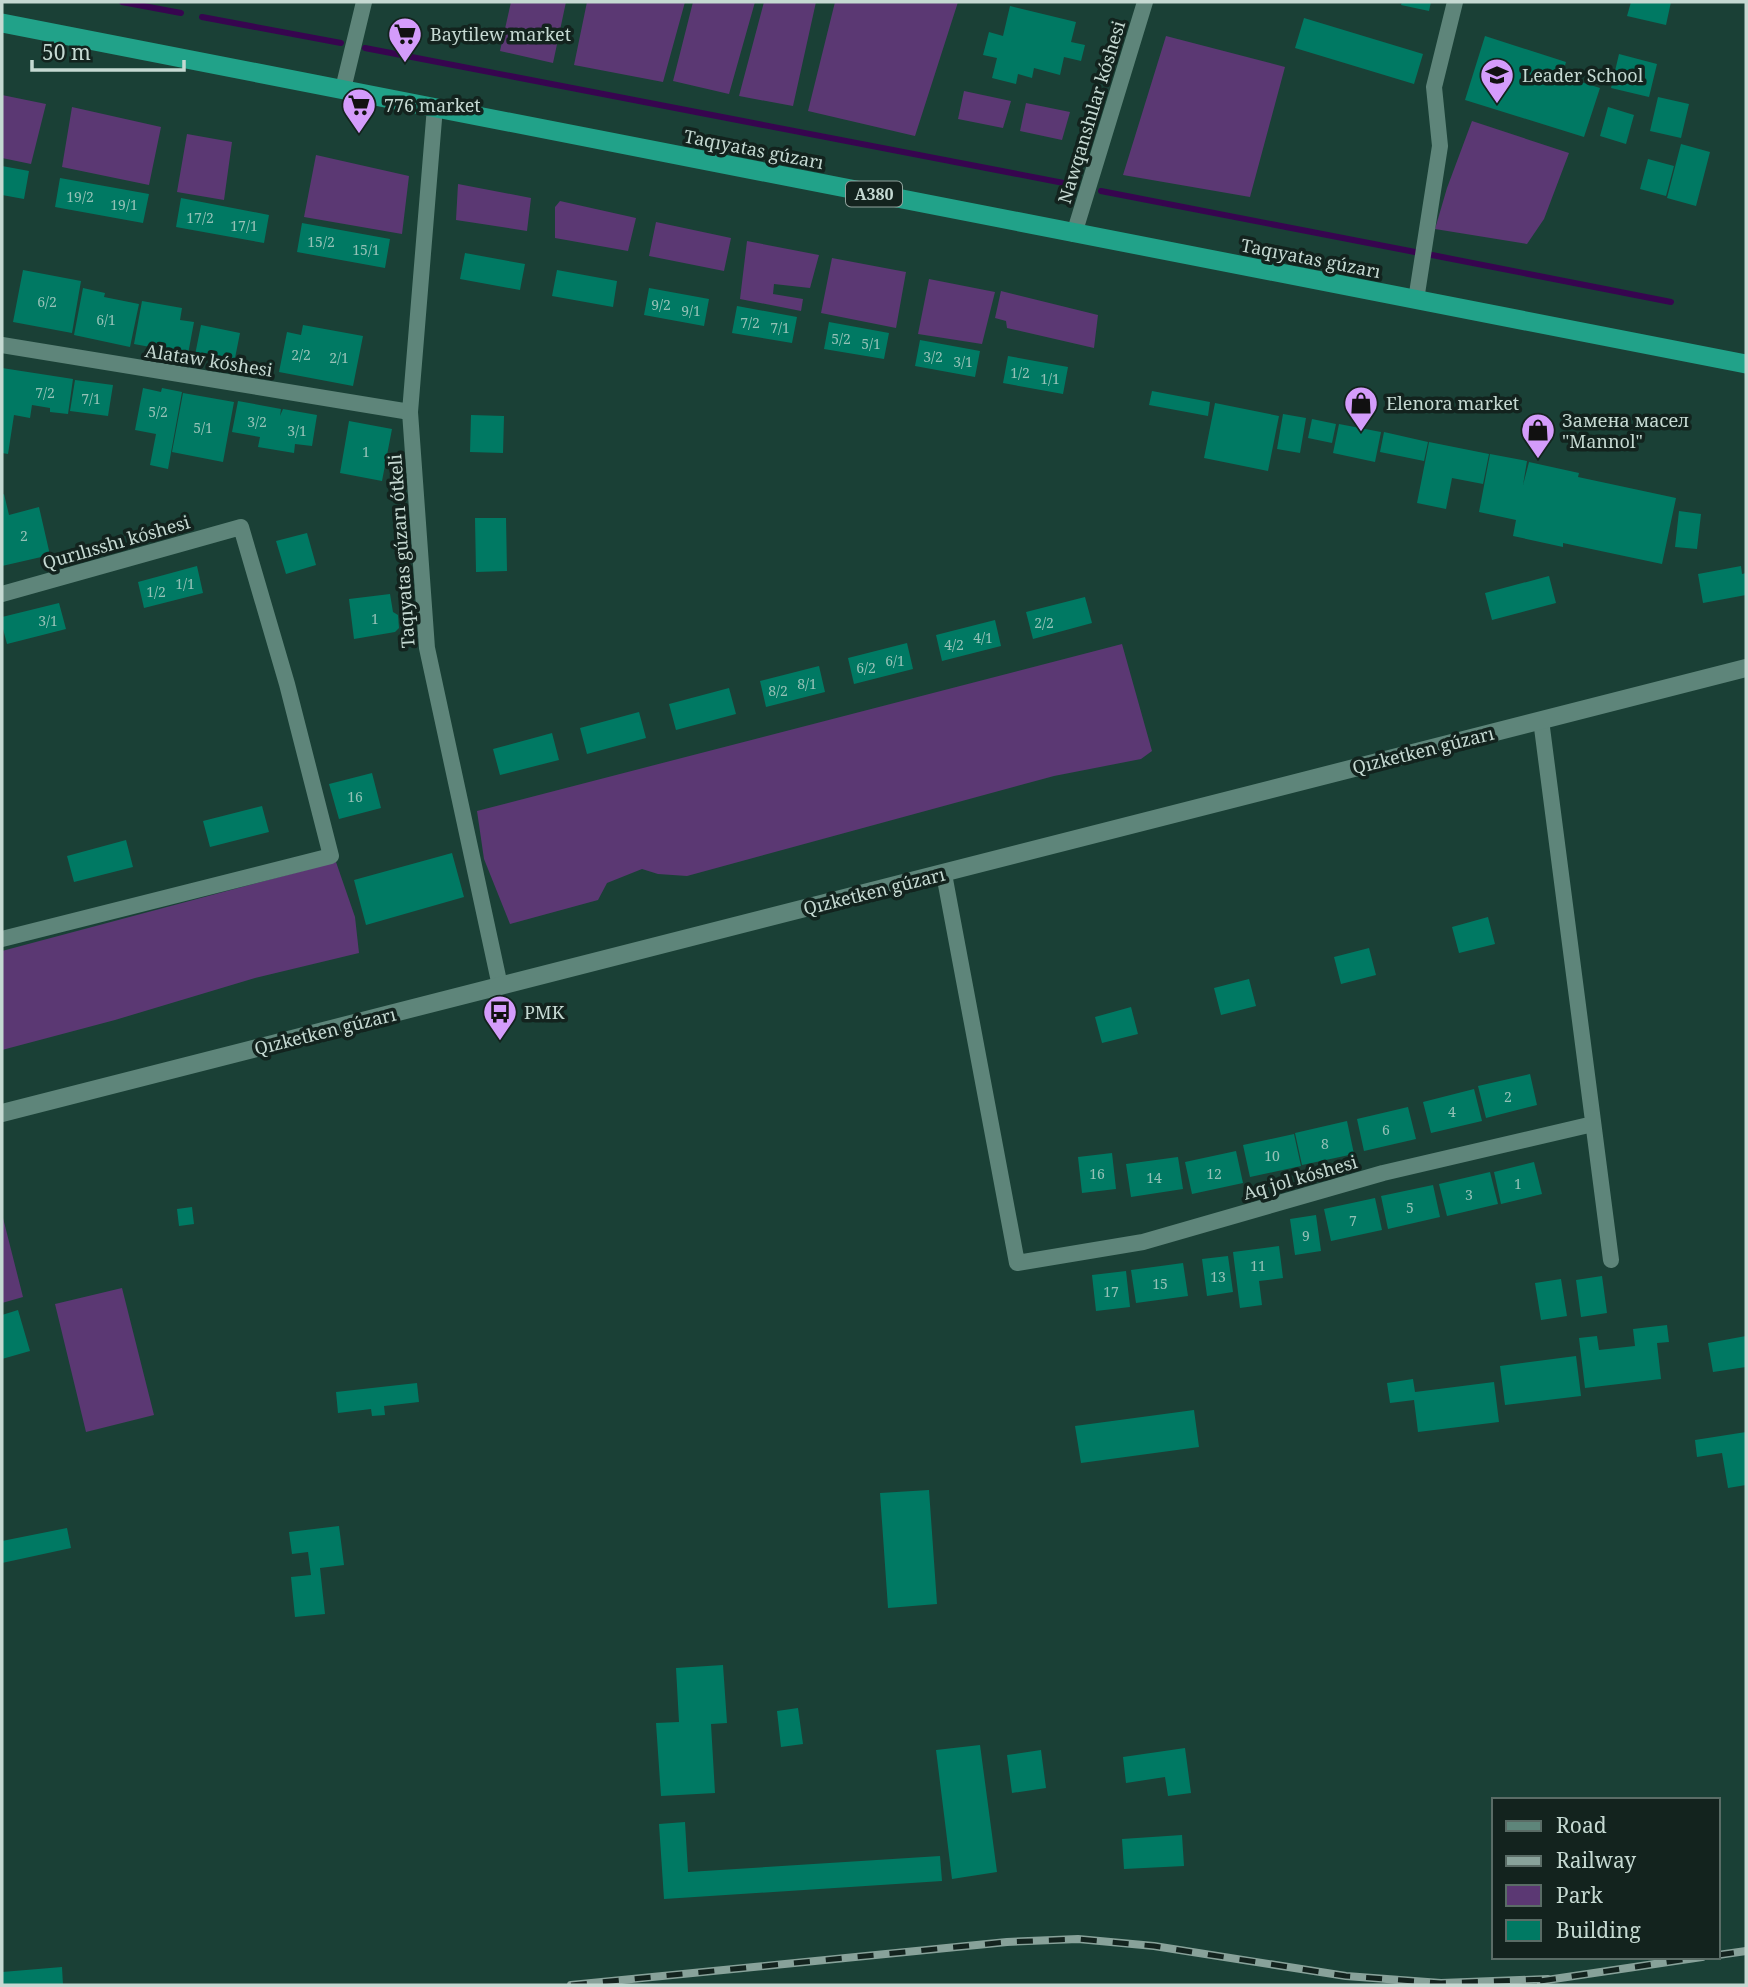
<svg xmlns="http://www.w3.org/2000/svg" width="1748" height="1987" viewBox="0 0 1748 1987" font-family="'Noto Serif',serif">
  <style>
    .green { fill: #5b3873 }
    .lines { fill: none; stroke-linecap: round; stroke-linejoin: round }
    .stream { stroke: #37054f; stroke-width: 6 }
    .building { fill: #007963 }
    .minor { stroke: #5e857a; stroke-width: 16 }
    .tertiary { stroke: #5e857a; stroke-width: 18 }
    .trunk { stroke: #21a289; stroke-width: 19 }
    .rail-casing { stroke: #88a29a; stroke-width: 8 }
    .rail { stroke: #13231e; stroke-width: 5; stroke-dasharray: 16; stroke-linecap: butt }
    .labels { text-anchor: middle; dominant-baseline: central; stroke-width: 7; stroke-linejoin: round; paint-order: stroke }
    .number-label { font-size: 14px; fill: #94c1b6 }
    .shield { fill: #13231e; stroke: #90a29c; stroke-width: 2 }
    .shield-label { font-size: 16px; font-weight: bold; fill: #c5d9d2 }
    .poi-label { font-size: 18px; fill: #c5d9d2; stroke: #13231e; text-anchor: start }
    .street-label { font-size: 18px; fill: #c5d9d2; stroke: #13231e }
  </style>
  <rect width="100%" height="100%" fill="#1a4036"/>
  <path class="green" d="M511,2H566L553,63L500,51Z
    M587,2H685L663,82L574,65Z
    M693,2H755L729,94L673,81Z
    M764,2H816L793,106L739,96Z
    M835,2H958L915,136L808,111Z
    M1166,36L1285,67L1250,197L1123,175Z
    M964,91L1011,101L1003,128L958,119Z
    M2,95L46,104L31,164L2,158Z
    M1026,103L1070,112L1062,140L1020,131Z
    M72,107L161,127L149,185L62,167Z
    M1472,121L1569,153L1544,219L1527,244L1435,229L1447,188Z
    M187,134L232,142L224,200L177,192Z
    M316,155L409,176L402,234L304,217Z
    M458,184L531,198L527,231L456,220Z
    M560,201L636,218L628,251L555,238V207Z
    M656,222L731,238L724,271L649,256Z
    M747,241L819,255L810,288L774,284L773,294L803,299L801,311L740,299Z
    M832,258L906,272L896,328L821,313Z
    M929,279L995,292L982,344L918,334Z
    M1001,291L1098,315L1094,348L1007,328L1006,321L995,318Z
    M1122,644L1152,751L1141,759L1054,776L687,876L658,874L642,869L607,883L598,900L510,924L484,859L477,811Z
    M336,862L355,917L359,953L255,978L115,1020L2,1050V951Z
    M2,1214L23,1297L2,1303Z
    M122,1288L154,1415L86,1432L55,1304Z"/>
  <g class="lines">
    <path class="stream" d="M122,2L181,13
      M202,17L341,43
      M365,48L1074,185
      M1101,191L1415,252
      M1432,255L1671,302"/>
  </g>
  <path class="building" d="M1402,2H1431L1429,11L1401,5Z
    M1631,2H1671L1666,25L1627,16Z
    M1010,6L1076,22L1071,42L1085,45L1081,61L1064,57L1060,75L1034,68L1032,78L1018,74L1016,84L992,78L997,58L983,55L989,32L1003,36Z
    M1304,18L1423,54L1414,84L1295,48Z
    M1485,36L1566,62L1562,76L1600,88L1584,137L1465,100Z
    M1619,54L1657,64L1649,97L1611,88Z
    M1658,97L1689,104L1681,138L1650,131Z
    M1608,107L1634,115L1626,144L1600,136Z
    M1681,144L1710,152L1696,206L1667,198Z
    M1648,159L1674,166L1666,196L1640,189Z
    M2,166L29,171L24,199L2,195Z
    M60,178L149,194L143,223L55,207Z
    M181,198L269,215L264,243L176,227Z
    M302,223L390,239L385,268L297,252Z
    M465,253L525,264L520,290L460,279Z
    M23,270L81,281L72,333L13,322Z
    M557,270L617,281L613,307L552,296Z
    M83,288L105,293L104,297L139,304L130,347L74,335Z
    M649,288L709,299L704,326L644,315Z
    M142,301L182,308L180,320L194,322L188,354L134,344Z
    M737,306L797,317L792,343L732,333Z
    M829,322L889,333L884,359L824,349Z
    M201,325L240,333L234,363L195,355Z
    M303,325L363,336L353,386L279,372L287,332L301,335Z
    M920,340L980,351L975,377L915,366Z
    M1008,356L1068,367L1063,394L1003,383Z
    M2,368L73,379L68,414L50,412V408L32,405L30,418L14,415L8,454L2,453Z
    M75,380L113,385L108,416L70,411Z
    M143,388L161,392L162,388L182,392L168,469L150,465L156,434L135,430Z
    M1152,391L1210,402L1208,416L1149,405Z
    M183,393L234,402L223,462L172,452Z
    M238,401L281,409L280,416L283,409L317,415L312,446L295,444L294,453L258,447L260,437L232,432Z
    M1215,403L1279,416L1268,471L1204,458Z
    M1283,414L1306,418L1300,453L1277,449Z
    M471,415L504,416L503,453L470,452Z
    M1312,419L1336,424L1332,443L1308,438Z
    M349,421L392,429L382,481L340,473Z
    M1339,424L1381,432L1375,462L1333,453Z
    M1384,432L1428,442L1424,461L1380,452Z
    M1429,442L1489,454L1483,484L1452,478L1446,509L1417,503Z
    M1490,454L1527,461L1523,485L1529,462L1579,473L1578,477L1676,498L1662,564L1563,543V547L1513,536L1516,520L1479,512Z
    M4,494L9,515L39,507L50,555L2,566V495Z
    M1679,511L1701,514L1697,549L1675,547Z
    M475,518H506L507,571L476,572Z
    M307,533L316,565L286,574L276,541Z
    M197,566L203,593L144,608L138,582Z
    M1741,566L1742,574L1746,573V595L1703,603L1698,574Z
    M1549,576L1556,603L1492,620L1485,593Z
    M390,594L393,612L398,615L399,628L395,632L354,639L349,599Z
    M1085,597L1092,623L1033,639L1026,612Z
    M59,603L66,629L7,644L2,625V617Z
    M995,620L1001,646L942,661L936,635Z
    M907,643L913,669L854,684L848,658Z
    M819,666L825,692L766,707L760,681Z
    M729,688L736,714L676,730L669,704Z
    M639,712L646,738L587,754L580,728Z
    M552,733L559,760L500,775L493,749Z
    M372,773L381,808L339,819L329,784Z
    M262,806L269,832L210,847L203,821Z
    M126,840L133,867L74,882L67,856Z
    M452,853L464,897L366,925L354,880Z
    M1488,917L1495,944L1459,953L1452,927Z
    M1369,948L1376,975L1341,984L1334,957Z
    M1249,979L1256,1006L1221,1015L1214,988Z
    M1131,1007L1138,1034L1102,1043L1095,1017Z
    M1530,1074L1537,1105L1486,1118L1478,1086Z
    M1474,1089L1482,1121L1431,1133L1423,1102Z
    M1408,1107L1416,1139L1364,1151L1357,1119Z
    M1347,1121L1354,1154L1302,1165L1295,1133Z
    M1294,1134L1301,1166L1250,1177L1243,1145Z
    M1236,1151L1243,1183L1192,1194L1185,1162Z
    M1112,1153L1116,1189L1082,1193L1078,1157Z
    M1178,1157L1183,1189L1131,1197L1126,1164Z
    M1534,1162L1542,1194L1501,1204L1494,1172Z
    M1490,1172L1498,1204L1447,1216L1439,1184Z
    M1433,1185L1440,1217L1388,1229L1381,1196Z
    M1375,1198L1382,1230L1331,1241L1324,1209Z
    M192,1207L194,1224L179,1226L177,1209Z
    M1316,1215L1321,1251L1295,1255L1290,1219Z
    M1279,1246L1283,1278L1259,1281L1262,1305L1240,1308L1233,1252Z
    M1228,1256L1233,1292L1207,1296L1202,1259Z
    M1183,1263L1188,1296L1136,1303L1131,1270Z
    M1126,1271L1130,1307L1096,1311L1092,1275Z
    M1602,1276L1607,1313L1581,1317L1576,1280Z
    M1561,1279L1567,1316L1541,1320L1535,1283Z
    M18,1310L30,1351L2,1359V1315Z
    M1667,1325L1669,1342L1657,1343L1661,1379L1585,1388L1579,1338L1597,1336L1599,1350L1635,1346L1633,1329Z
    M1746,1336V1367L1713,1372L1708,1343Z
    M1576,1356L1581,1396L1505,1405L1500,1366Z
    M1413,1379L1415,1392L1494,1382L1499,1422L1418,1432L1414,1400L1390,1403L1387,1383Z
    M417,1383L419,1402L384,1406L385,1415L372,1416L371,1409L338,1413L336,1392Z
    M1194,1410L1199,1447L1081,1463L1075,1426Z
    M1746,1432V1485L1728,1488L1722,1453L1697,1457L1695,1440Z
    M929,1490L937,1604L888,1608L880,1493Z
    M339,1526L344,1565L320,1568L325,1614L295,1617L291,1577L311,1575L308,1552L292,1554L289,1532Z
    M67,1528L71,1548L2,1563V1541Z
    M723,1665L727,1723L711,1724L715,1793L661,1796L656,1723L679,1722L676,1668Z
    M798,1708L803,1744L781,1747L777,1711Z
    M980,1745L997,1872L952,1879L936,1750Z
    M1185,1748L1191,1793L1168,1796L1165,1777L1126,1783L1123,1757Z
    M1041,1750L1046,1788L1012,1793L1007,1755Z
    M685,1822L688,1872L940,1856L942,1881L664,1899L659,1824Z
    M1182,1835L1184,1866L1124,1869L1122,1839Z
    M62,1967L63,1985H2V1972Z"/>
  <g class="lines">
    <path class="minor" d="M343,89L364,2
      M435,107L410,412L427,648L500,986
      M1074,234L1145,2
      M1416,300L1440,146L1434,87L1455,2
      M2,345L410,412
      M2,594L241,527L287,684L331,856L2,939
      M1541,720L1611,1260
      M944,874L1017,1263L1143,1242L1383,1173L1593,1124"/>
    <path class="tertiary" d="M2,1113L1746,668"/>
    <path class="trunk" d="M2,23L1746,364"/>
    <g class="rail-casing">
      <path id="rail" d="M1718,1955L1746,1951
        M1540,1981L1702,1957
        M571,1985L1007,1942L1078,1939L1154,1946L1346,1976L1441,1983L1548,1979"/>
    </g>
    <use href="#rail" class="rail"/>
  </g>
  <defs>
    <g id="supermarket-pin" transform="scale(1.75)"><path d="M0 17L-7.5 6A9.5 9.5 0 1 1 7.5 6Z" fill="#d49cfb" stroke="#13231e"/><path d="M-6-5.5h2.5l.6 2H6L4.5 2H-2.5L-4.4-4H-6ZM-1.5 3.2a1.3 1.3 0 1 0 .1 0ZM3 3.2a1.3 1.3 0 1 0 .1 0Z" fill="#111"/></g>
    <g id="school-pin" transform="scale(1.75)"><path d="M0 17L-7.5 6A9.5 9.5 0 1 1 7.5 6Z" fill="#d49cfb" stroke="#13231e"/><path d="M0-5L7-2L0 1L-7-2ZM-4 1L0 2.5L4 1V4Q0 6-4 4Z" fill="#111"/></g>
    <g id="shop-pin" transform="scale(1.75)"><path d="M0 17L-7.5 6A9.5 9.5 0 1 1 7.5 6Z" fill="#d49cfb" stroke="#13231e"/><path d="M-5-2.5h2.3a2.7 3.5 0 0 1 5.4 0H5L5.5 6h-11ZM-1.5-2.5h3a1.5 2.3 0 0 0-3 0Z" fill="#111"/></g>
    <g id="bus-pin" transform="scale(1.75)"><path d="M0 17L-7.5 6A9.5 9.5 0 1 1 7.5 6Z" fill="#d49cfb" stroke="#13231e"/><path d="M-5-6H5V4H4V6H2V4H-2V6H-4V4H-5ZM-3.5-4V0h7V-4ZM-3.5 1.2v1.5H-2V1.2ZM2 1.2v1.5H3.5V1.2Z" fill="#111"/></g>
  </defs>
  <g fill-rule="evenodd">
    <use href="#supermarket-pin" x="405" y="34"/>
    <use href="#school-pin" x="1497" y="75"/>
    <use href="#supermarket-pin" x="359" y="105"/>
    <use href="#shop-pin" x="1361" y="403"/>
    <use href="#shop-pin" x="1538" y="430"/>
    <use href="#bus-pin" x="500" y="1012"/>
  </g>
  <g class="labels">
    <g class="number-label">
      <text x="80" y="196">19/2</text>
      <text x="124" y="204">19/1</text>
      <text x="200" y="217">17/2</text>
      <text x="244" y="225">17/1</text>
      <text x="321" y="241">15/2</text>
      <text x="366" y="249">15/1</text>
      <text x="47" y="301">6/2</text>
      <text x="661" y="304">9/2</text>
      <text x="691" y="310">9/1</text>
      <text x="106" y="319">6/1</text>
      <text x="750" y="322">7/2</text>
      <text x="780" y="327">7/1</text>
      <text x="841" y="338">5/2</text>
      <text x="871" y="343">5/1</text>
      <text x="301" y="354">2/2</text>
      <text x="933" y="356">3/2</text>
      <text x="339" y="357">2/1</text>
      <text x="963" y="361">3/1</text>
      <text x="1020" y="372">1/2</text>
      <text x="1050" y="378">1/1</text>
      <text x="45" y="392">7/2</text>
      <text x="91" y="398">7/1</text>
      <text x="158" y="411">5/2</text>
      <text x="257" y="421">3/2</text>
      <text x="203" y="427">5/1</text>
      <text x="297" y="430">3/1</text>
      <text x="366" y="451">1</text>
      <text x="24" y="535">2</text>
      <text x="185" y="583">1/1</text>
      <text x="156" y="591">1/2</text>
      <text x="375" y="618">1</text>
      <text x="48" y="620">3/1</text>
      <text x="1044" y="622">2/2</text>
      <text x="983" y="637">4/1</text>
      <text x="954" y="644">4/2</text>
      <text x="895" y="660">6/1</text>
      <text x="866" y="667">6/2</text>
      <text x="807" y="683">8/1</text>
      <text x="778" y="690">8/2</text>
      <text x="355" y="796">16</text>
      <text x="1508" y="1096">2</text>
      <text x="1452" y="1111">4</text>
      <text x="1386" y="1129">6</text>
      <text x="1325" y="1143">8</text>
      <text x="1272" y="1155">10</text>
      <text x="1097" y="1173">16</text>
      <text x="1214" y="1173">12</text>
      <text x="1154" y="1177">14</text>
      <text x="1518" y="1183">1</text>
      <text x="1469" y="1194">3</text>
      <text x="1410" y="1207">5</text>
      <text x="1353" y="1220">7</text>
      <text x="1306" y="1235">9</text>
      <text x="1258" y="1265">11</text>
      <text x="1218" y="1276">13</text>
      <text x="1160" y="1283">15</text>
      <text x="1111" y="1291">17</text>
    </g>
    <rect class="shield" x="846" y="181.5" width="56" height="25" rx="5"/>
    <g class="shield-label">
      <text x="874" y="194">A380</text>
    </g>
    <g class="poi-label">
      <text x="430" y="34">Baytilew market</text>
      <text x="1522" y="75">Leader School</text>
      <text x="384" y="105">776 market</text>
      <text x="1386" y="403">Elenora market</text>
      <text x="1562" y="420">Замена масел<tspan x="1562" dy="21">"Mannol"</tspan></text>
      <text x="524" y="1012">PMK</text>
    </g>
    <g class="street-label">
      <text transform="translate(1091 112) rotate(-73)">Nawqanshılar kóshesi</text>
      <text transform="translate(754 149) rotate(11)">Taqıyatas gúzarı</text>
      <text transform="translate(1311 258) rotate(11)">Taqıyatas gúzarı</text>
      <text transform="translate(209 360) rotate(9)">Alataw kóshesi</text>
      <text transform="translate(116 542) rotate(-16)">Qurılısshı kóshesi</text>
      <text transform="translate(401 551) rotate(-94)">Taqıyatas gúzarı ótkeli</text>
      <text transform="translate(1423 750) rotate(-14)">Qızketken gúzarı</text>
      <text transform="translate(874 891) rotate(-14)">Qızketken gúzarı</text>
      <text transform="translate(325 1031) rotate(-14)">Qızketken gúzarı</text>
      <text transform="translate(1300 1177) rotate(-16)">Aq jol kóshesi</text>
    </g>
  </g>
  <rect width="1748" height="1987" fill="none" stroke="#c5d9d2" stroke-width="7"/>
  <rect x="1492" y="1798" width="228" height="161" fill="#13231e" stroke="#5a6c66" stroke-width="2"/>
  <rect x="1506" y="1821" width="35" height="10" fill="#5e857a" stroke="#5a6c66" stroke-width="2"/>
  <text x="1556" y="1833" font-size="21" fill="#c5d9d2">Road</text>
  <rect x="1506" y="1856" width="35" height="10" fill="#88a29a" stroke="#5a6c66" stroke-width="2"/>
  <text x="1556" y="1868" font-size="21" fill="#c5d9d2">Railway</text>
  <rect x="1506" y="1885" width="35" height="21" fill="#5b3873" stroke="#5a6c66" stroke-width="2"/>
  <text x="1556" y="1903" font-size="21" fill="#c5d9d2">Park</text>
  <rect x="1506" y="1920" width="35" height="21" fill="#007963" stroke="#5a6c66" stroke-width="2"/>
  <text x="1556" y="1938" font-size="21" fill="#c5d9d2">Building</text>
  <path d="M32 60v10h152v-10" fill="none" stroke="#c5d9d2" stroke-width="3.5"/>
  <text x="42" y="60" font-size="21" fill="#c5d9d2" stroke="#13231e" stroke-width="5" paint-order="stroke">50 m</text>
</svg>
